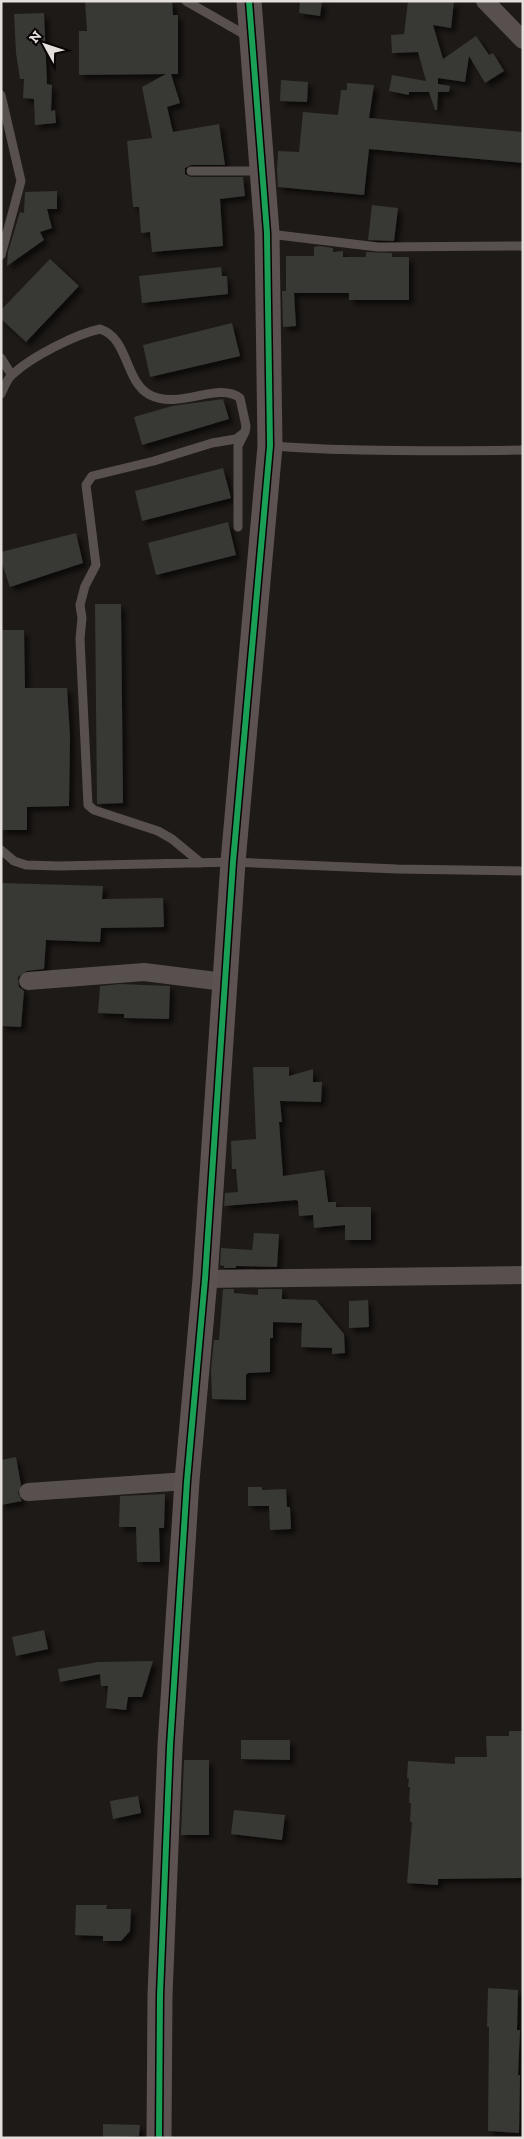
<svg xmlns="http://www.w3.org/2000/svg" width="524" height="2139" viewBox="0 0 524 2139" font-family="'Zilla Slab',serif">
  <style>
    .building { fill: #393734; filter: url(#shadow) }
    .lines { fill: none; stroke-linecap: round; stroke-linejoin: round }
    .lane { stroke: #58504e; stroke-width: 9 }
    .street { stroke: #58504e; stroke-width: 18 }
    .secondary { stroke: #5d5252; stroke-width: 25 }
    .cycleway-casing { stroke: #080504; stroke-width: 9 }
    .cycleway { stroke: #1a9f57; stroke-width: 6 }
  </style>
  <defs>
    <filter id="shadow"><feDropShadow dx="4.5" dy="4.5" stdDeviation="2.5" flood-color="#0009"/></filter>
  </defs>
  <rect width="100%" height="100%" fill="#1e1a17"/>
  <path class="building" d="M85,1H172L173,15H178V74H171L180,103L167,107L173,132L219,124L225,165H191L185,168V174L191,177H243L245,196L220,199L223,246L152,252L150,232L141,233L139,207H133L127,141L152,138L142,87L166,74L79,75V31H87Z
    M300,1L322,2L320,16L299,13Z
    M408,1L454,2L451,28L433,25L443,59L476,36L489,55L493,53L504,71L485,83L469,56L465,82L438,78V84L450,86L449,92H438L437,110H435L429,92H409V95L389,91L392,75L426,81L418,52L392,53L391,35L404,34Z
    M44,13L47,84L52,85L51,111L55,110L56,123L35,125L34,99L23,98L24,79H20L16,53L14,14Z
    M281,80L308,82L307,102L280,101Z
    M347,83L374,85L369,118L523,132V163L369,149L364,195L278,187L277,170L278,151L299,152L303,112L338,115L341,90H347Z
    M57,191V209H47L52,228L40,232L44,240L7,266L8,252L20,212L24,213L25,192Z
    M372,205L398,208L394,241L368,240Z
    M320,246L333,248V252L343,251V257H366V252L392,253V257H409V300H349V293H294L296,326L283,327L282,291H286V256H314V247Z
    M50,259L79,286L26,342L1,319V310Z
    M221,267L222,276H227L228,294L142,303L139,276Z
    M232,323L240,356L150,377L143,345Z
    M223,399L229,419L142,445L134,417L172,406Z
    M223,468L231,498L142,521L135,491Z
    M228,522L236,555L156,575L148,543Z
    M76,533L83,563L10,587L1,561V552Z
    M95,604H121L123,803L97,804Z
    M1,630H24L25,688H67L70,737L69,806L27,807V830H1Z
    M1,883L103,886L102,899L163,898L164,927L101,928L100,942L46,940L44,969L27,971L18,977L19,987L24,991L21,1027L1,1026Z
    M120,984L170,986L169,1019L124,1018V1014L98,1013L100,986Z
    M253,1067H289V1076L313,1069V1082H322L321,1102L280,1101L282,1122H279L283,1176L324,1170L328,1202H336V1207H371V1240H345V1225L314,1228L313,1215L299,1216L298,1201L296,1200L224,1206L225,1193L238,1192L236,1169H232L231,1141L256,1139Z
    M254,1233L279,1234L277,1267L236,1266V1268H224V1266L220,1265L221,1248L252,1250Z
    M223,1289H234V1293L258,1295V1289H282V1299L316,1300L344,1334L345,1353L332,1354V1348L301,1347L302,1323L273,1322V1338H270V1372L248,1373L246,1375V1400L212,1399L211,1369L214,1340H219Z
    M368,1300L369,1327L349,1328V1301Z
    M16,1457L21,1485L18,1493L22,1501L1,1505V1460Z
    M248,1487H262V1490L286,1489L287,1507H290L291,1529L270,1530L269,1506H248Z
    M165,1494L164,1528H159L160,1562H137L136,1527H119L120,1496Z
    M44,1630L48,1649L16,1656L12,1637Z
    M153,1661L142,1697H128L126,1710L106,1708L108,1686H101L100,1674L60,1682L58,1669L98,1662Z
    M509,1731H523V1878L438,1879V1885L407,1883L412,1822H410L411,1803H409L410,1787H408L409,1778H407L408,1761L455,1764V1757H487L486,1736H509Z
    M241,1740H290V1760L241,1759Z
    M184,1760H209V1835H181Z
    M138,1796L141,1813L113,1819L110,1801Z
    M234,1810L285,1815L282,1840L231,1834Z
    M76,1905H107L106,1909H131L130,1931L121,1941H103V1936L75,1935Z
    M488,1988L518,1990L517,2030H520L518,2075H520L519,2133L488,2131L489,2027H487Z
    M103,2124L140,2125L139,2136L103,2138Z"/>
  <g class="lines">
    <path class="lane" d="M186,1L249,37
      M1,95L21,181L1,255
      M191,171H262
      M269,234L378,247L523,246
      M1,358L11,374
      M1,394C4,388 7,378 13,374C31,357 76,334 100,329C129,338 124,381 150,395C180,410 218,381 240,398L246,426L245,432L238,446V527
      M271,446C355,452 438,451 523,450
      M1,850L14,861L26,865L59,866L233,862L397,869L523,871
      M201,863L172,839L158,831L94,810L88,805L80,639L82,618L80,605L85,586L96,565L86,485L92,476L154,461L212,443L236,439L245,432"/>
    <path class="street" d="M485,1L523,40
      M28,981L144,972L224,982
      M205,1279L523,1275
      M28,1492L187,1481"/>
    <path class="secondary" d="M159,2138L160,1995L170,1746L187,1481L205,1279L233,862L270,446L267,233L249,1"/>
    <g class="cycleway-casing">
      <path id="cycleway" d="M159,2138L160,1995L170,1746L187,1481L205,1279L233,862L270,446L267,233L249,1"/>
    </g>
    <use href="#cycleway" class="cycleway"/>
  </g>
  <rect width="524" height="2139" fill="none" stroke="#e4dfdc" stroke-width="5"/>
  <g transform="translate(45 45) rotate(310)" stroke="#080504" stroke-width="4" paint-order="stroke">
  <path d="M0-4L9 19L0 12L-9 19Z" fill="#e4dfdc"/>
  <text y="-8" font-size="14" font-weight="bold" text-anchor="middle" fill="#e4dfdc">N</text>
  </g>
</svg>
